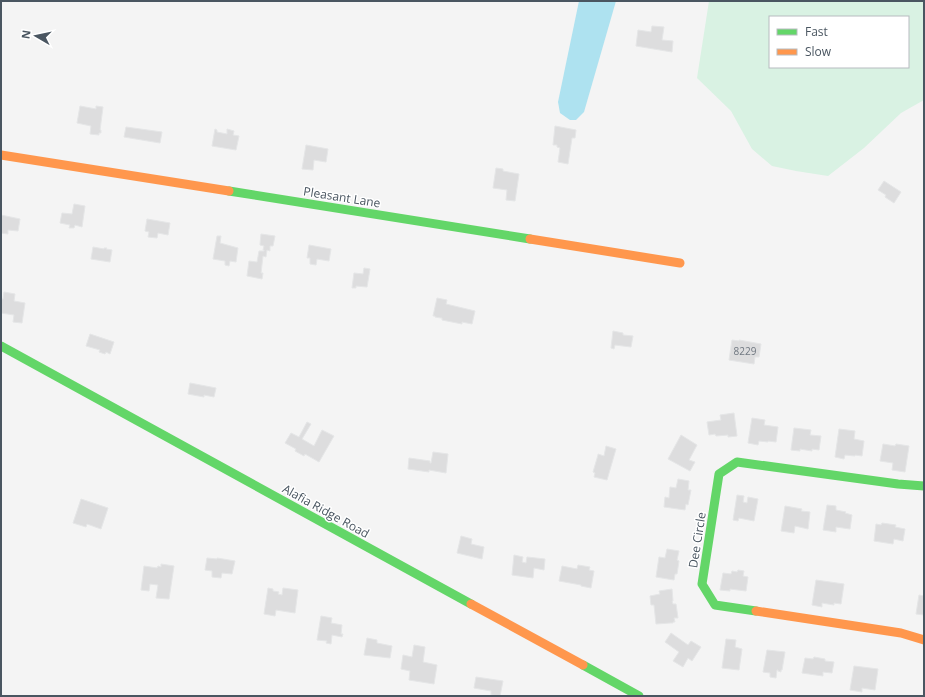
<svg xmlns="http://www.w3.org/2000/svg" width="925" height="697" viewBox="0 0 925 697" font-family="'Open Sans',sans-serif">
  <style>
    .green { fill: #d9f2e3; fill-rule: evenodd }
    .water { fill: #aee2f0 }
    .building { fill: #ddddde; stroke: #e5e6e7 }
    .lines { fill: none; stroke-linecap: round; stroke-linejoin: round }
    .fast { stroke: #63d668; stroke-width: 9 }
    .slow { stroke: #ff974d; stroke-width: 9 }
    .labels { text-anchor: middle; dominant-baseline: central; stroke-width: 3; stroke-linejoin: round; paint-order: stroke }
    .number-label { font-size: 10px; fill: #707881 }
    .street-label { font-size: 12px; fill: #4a5661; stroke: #fff }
  </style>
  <rect width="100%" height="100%" fill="#f4f4f4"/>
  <path class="green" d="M709,1H924V100L901,113L864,148L828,176L796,171L772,166L752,149L731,111L697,78ZM770,17H908V67H770Z"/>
  <path class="water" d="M579,1H616L584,112L576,120H570L560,113L558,102Z"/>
  <path class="building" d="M652,26L664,27L662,40L673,41L672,52L636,46L638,30L651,32Z
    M80,106L96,109V106L103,107L100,130H101V133H99V135L90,134L91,126L77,123Z
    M555,126L576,130L575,138H572L568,164L558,162L560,148L557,147V145H553Z
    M126,127L162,132L160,143L124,137Z
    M215,129L217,130V132L227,134V129L234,131L233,135L239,136L236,150L212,146Z
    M306,145L328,149L326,162L314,160L313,170L302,169Z
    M496,168L503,169V171L519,174L515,201L506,200L507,190L493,188Z
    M884,181L901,192L894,203L885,197L886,195L878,190Z
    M74,204L85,206L82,227L75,225L74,228H69L70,225L60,223L62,213L72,214Z
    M1,215L20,219L18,231L8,230V234L1,233Z
    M147,219L170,223L168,235L158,233L157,238L148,237L149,232L145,231Z
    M261,234L275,236L273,246H270V251L267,250L266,257L263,256L261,273H263L262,279L247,276L249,261L257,262L259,251H264V250H263L264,246L260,245V244Z
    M217,236H221L220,243L238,248L236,262L230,261L229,266L225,265V261L213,259Z
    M309,245L331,249L329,261L317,259L316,265L310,264V258H307Z
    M93,247L104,249V248H107L106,249L112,250L110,262L91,259Z
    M364,268L370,269L367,287L356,286V288H352L354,273L363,274Z
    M4,292L15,294L14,301L25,303L22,323L13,322L14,315L1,313V299H3Z
    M437,298L447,300L446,304L475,311L472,324L462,322V324L442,320V318H441L435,317V316H433Z
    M613,331L623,333V335L633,336L631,347L615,345L614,349L611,348Z
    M90,334L114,342L110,354L106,352L105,354L99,352L100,350L86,346Z
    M732,340L739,341V340L761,344L759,357H755L754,364L729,360Z
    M190,383L216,388L214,397L204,395V397L188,394Z
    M734,413L737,436L728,437V435L716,436L715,434L709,435L707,422L721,420L720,415Z
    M752,418L765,420L764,425L778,427L776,442L768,441V442L759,441L758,445L748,443Z
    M307,422L311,424L302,439L314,446L322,430L334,436L319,462L305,454L304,456L295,451L296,449L285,443L291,433L299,437Z
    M794,428L811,430L810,435L821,436L819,450L812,449V451L800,449V451L791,450Z
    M839,429L855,431L854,439L864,441L862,456L855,455V456L845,455L844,459L835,457Z
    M681,435L697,445L689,460L695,462L690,471L668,459Z
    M883,444L895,446L896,444L909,446L905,472L892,470L893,463L880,461Z
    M606,446L616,449L607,480L594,477L595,473L593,472L598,455V454L604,456Z
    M433,452L448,454L446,473L429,470V472L408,469L409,458L430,461V463H431Z
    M678,479L689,481L688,490H691L688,505L686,504L685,510L664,507L665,497L669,498L670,487L676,488Z
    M737,495L744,496L743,502L747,503L748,497L758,499L754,521L739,518L738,521L733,520Z
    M81,499L108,508L101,529L87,524L86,527L73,523Z
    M827,505L836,506V510L846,512L845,513L852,515L850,529L836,527V532L823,530Z
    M785,506L802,509L801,511L810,512L808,529L795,526L794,533L781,531Z
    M882,523L896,525L895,527L905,529L903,541L894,539L893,544L874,541L876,524L881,525Z
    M461,536L472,539L471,544L484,547L482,559L457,553Z
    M667,549L679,551L677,560L679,561L677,574H675L674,580L656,577L659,557L665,558Z
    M514,555L523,557L522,562L526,563L527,557L545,559L544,570L534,568L533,578L512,575Z
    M207,558L217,559V558L235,561L232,574L222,573L221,578L212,577V571L205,570Z
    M161,564L174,566L169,599L156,598L158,585L150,584L149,591L141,590L144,566L157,568L158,566L161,567Z
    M578,565L590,567L589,570L594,571L591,588L581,586V585L559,581L562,566L577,569Z
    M738,570L744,571L743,576L748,577L746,591L730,589V591L720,590L723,573L731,574L732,571L737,572Z
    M816,580L844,584L841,604L834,603V605L822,603V607L812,605Z
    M268,588L273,589V591L279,592L278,594L282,595L283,588L298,590L295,613L276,610L275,616L264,614Z
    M672,589L673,601H672L673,604H676L678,618H674L675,622H673V623H670L656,624L654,605H651L650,596L660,594L659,591Z
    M919,595L924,596V615L916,614Z
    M321,616L332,618L331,623L342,625L341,634H343L342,637L332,635L331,644L326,643L327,641L317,640Z
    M671,633L688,645L691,641L701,647L692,661L688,658L683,667L673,661L679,652L665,642Z
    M367,638L377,640V643L392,646L390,658L364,655Z
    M726,639L736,640L735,647L742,649L739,670L722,668Z
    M414,645L425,647L423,662L437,665L434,684L409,680L410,671L401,669L403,655L412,657Z
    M767,650L785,652L782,670H781V672L778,671V670H777L776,678L770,677V673L763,672Z
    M814,657L825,659V661L834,662L832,673L823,672V676L802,673L805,658L813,659Z
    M854,666L878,669L875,690L862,688V692L850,690Z
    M476,677L503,681L500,696L491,695V691L474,688Z"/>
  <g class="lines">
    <path class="fast" d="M229,191L530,239
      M1,346L471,604
      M756,611L715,605L702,584L719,474L737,462L898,484L924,486
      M583,665L639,696"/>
    <path class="slow" d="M1,155L229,191
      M530,239L680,263
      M471,604L583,665
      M756,611L901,633L924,640"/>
  </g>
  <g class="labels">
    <g class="number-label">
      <text x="745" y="351">8229</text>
    </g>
    <g class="street-label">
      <text transform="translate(342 197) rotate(9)">Pleasant Lane</text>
      <text transform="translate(326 511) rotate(29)">Alafia Ridge Road</text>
      <text transform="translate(697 540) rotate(-81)">Dee Circle</text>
    </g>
  </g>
  <rect width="925" height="697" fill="none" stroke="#4a5661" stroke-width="4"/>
  <rect x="769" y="16" width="140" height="52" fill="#ffffff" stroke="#b7bbc0"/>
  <rect x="777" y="29" width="20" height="6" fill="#63d668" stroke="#b7bbc0"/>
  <text x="805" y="36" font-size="12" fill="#4a5661">Fast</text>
  <rect x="777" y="49" width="20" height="6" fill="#ff974d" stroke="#b7bbc0"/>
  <text x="805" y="56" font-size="12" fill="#4a5661">Slow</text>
  <g transform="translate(36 36) rotate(279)" stroke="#ffffff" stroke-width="3" paint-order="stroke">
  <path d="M0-3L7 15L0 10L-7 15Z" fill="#4a5661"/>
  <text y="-6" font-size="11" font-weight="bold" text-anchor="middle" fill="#4a5661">N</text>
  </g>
</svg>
